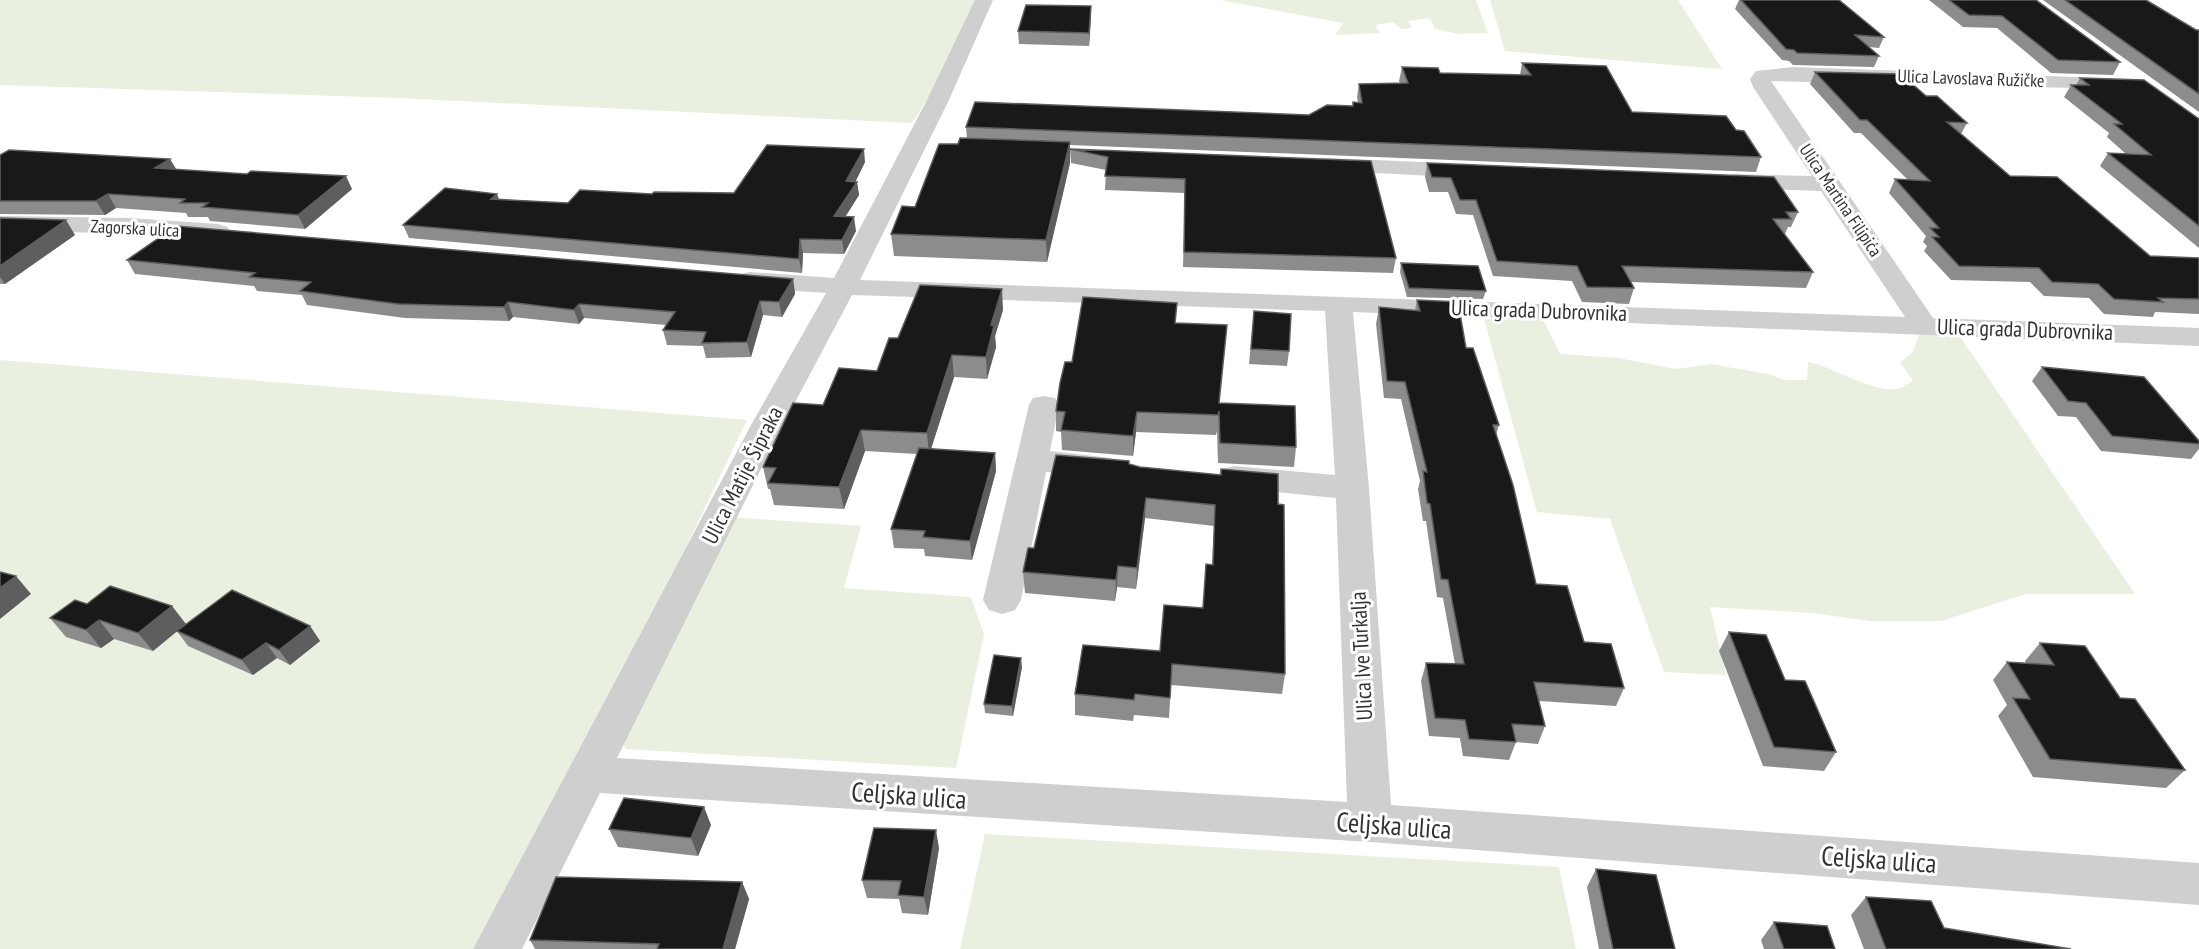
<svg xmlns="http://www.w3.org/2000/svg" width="2199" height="949" viewBox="0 0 2199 949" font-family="'PT Sans Narrow',sans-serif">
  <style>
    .green { fill: #e9f0df }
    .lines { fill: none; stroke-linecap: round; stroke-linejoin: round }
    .minor { fill: #cfcfcf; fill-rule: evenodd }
    .wall { fill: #8c8c8c }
    .shaded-wall { fill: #5e5e5e }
    .building { fill: #191919; stroke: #5e5e5e; stroke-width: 1.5 }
    .labels { text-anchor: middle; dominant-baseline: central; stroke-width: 6; stroke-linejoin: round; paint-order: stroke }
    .far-street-label { font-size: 18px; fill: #323232; stroke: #fff }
    .street-label { font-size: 22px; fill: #323232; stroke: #fff }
    .near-street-label { font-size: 27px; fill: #323232; stroke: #fff }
  </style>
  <rect width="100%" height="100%" fill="#fff"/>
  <path class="green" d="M0,0H976L948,67L912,123L398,98L0,85Z
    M1220,0H1476L1488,33L1459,34L1435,29L1430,18L1408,21L1412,28L1401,29L1393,22L1375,25L1380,33L1335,35L1343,23Z
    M1490,0H1678L1722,69L1505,51Z
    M1484,319H1543L1560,354L1619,358L1677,369L1711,364L1768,374L1784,380H1807L1808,362C1834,367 1871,392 1896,389C1901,389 1908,383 1913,381L1900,362L1912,353L1919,335H1959L2135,594H2026L1941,621H1870L1812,613L1710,607L1726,675L1664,672L1610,519L1537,512Z
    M0,360L747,420L686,547L473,949H0Z
    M729,517L861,526L844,588L971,597L984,634L956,768L626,749L618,735Z
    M985,834L1559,867L1576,949H960Z"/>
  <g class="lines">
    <path class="minor" d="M975,0H993L949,100L860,280L1905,317L1821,191L1734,188L1726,186L1722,181L1726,176L1734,174L1812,176L1753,87L1750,79L1756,71L1793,67L2129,79L2132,83L2129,87L2122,89L1771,81L1933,318L2199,328V346L1353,312L1369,488L1391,805L2199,863V905L1370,842L600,793L522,949H473L750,427L826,293L750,288L741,286L737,280L741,274L750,272L834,278L927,100ZM852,295L1325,311L1335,475L1234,466L1222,469L1217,477L1222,485L1234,488L1336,498L1347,802L617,758L782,427Z
      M1326,158L1470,164L1478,166L1482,171L1478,176L1470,178L1318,170L1314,165L1318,160Z
      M0,216L129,218L218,224L227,227L231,232L227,237L218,240L129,234L0,230Z
      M1044,396L1055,398L1059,405L1050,451L1111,458L1115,466L1111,474L1099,477L1046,472L1021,600L1015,610L1002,614L989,610L983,600L1029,405L1033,398Z"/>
  </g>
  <path class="wall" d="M1739,0H1839L1884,37L1879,48L1869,47L1879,56L1874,67L1793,65L1789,61L1782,60L1735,9Z
    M1929,0H2036L2120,62L2113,75L2051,73L1997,28L1963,27Z
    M2043,0H2146L2196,30H2199V112Z
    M1091,6L1089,46L1019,44L1018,31Z
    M1522,63L1632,112L1736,130L1761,157L1756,172L1070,145V163L1047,262L894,256L891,234L915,207L958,144L967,139L966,127L1309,115L1353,106V102H1358L1357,97L1359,84L1400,83L1399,81L1402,67L1440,73L1520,75Z
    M1815,72L1926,96L1967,123L1961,134L2010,176L2150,256L2199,258V314L2155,312L2153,317L2104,314L2089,298L2044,296L2030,282L1951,280L1924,251L1927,246L1923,242L1926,236L1889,193L1895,179L1908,180L1861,133H1854L1810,84Z
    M2080,78L2199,119V248L2100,166L2108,153L2126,154L2107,137L2109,133L2064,97L2071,85H2076Z
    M1070,149L1371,161L1396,258L1393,273L1183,267L1185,193L1105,190L1106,170L1071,163Z
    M0,155L176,169L352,189L305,229L210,221L208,217H188L186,213L116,208L105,215L0,214Z
    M865,162L855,182H857L859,195L845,217L856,231L844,254L803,253L802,273L409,238L403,225L499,199L568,203L652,194L734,193Z
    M1427,163L1798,212L1791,227H1788L1785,234L1813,272L1806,288L1631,282L1634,288L1629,304L1582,302L1572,281L1493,276L1473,215L1456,214L1448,192H1429L1425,177Z
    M0,218L75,235L5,284H0Z
    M127,260L793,279L795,294L782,317L763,315L751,357L706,358L703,346L667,345L663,330L666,325L584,318L579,324L513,317L509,321L405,318L307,305L302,295L257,291L254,286L135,274Z
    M1401,263L1486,291L1483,299L1407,297L1400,272Z
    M1417,300L1466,348L1499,425L1496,435L1536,584L1624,688L1616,706L1539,701L1545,726L1538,744L1516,742L1509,760L1463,756L1460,738L1429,736L1421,681L1426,663L1455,664L1443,598L1437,597L1426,521H1423L1418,489L1420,481L1401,399L1384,398L1376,324L1379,307L1415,310Z
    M1003,310L995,336L996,347L987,379L954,377L931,449L995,453L996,471L972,560L925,556L924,549L894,548L891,529L917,454L865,451L844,509L774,505L770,489H768L763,467L823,405L877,371L898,338Z
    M1254,311L1289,351L1287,366L1249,364Z
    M1176,323L1220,403L1296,447L1294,467L1218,463L1217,431L1216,435L1136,432L1133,456L1062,450L1061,432L1056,431V411L1072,362Z
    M2042,367L2199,441V449L2191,459L2101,451L2076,417L2058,416L2032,381Z
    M1129,464L1140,467L1221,475V469L1278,504L1285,674L1282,694L1171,685L1169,718L1134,715L1133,721L1075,715V694L1160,651L1202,608L1212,565L1214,526L1145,518L1136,589L1117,587L1115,601L1025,593L1023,572L1034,548Z
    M87,604L185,624L310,626L320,641L290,665L277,658L253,675L188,646L177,631L153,651L114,639L101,648L66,637L50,618Z
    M1729,632L1785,680L1836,752L1824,771L1763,766L1719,651Z
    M2040,643L2120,698L2185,770L2166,788L2033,777L1998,716L2007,705L1993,680L2007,662L2026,663L2025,661Z
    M1022,667L1013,716L985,713L984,704Z
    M711,825L698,856L618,847L609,829Z
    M939,848L928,915L902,913L899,899L867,898L862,880Z
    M1596,869L1675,949H1599L1587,887Z
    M742,882L749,899L735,949H535L530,940Z
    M1866,897L1944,928L2071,949H1864L1851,915Z
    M1774,922L1835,949H1764L1761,940Z"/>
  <path class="shaded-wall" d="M1091,6V19L1089,46V33Z
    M1070,142V163L1047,262L1046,240Z
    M864,149L865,162L849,195L846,181Z
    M170,159L178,172L155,168Z
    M346,176L352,189L305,229L298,215Z
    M857,182L859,195L837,230L834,216Z
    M108,194L116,208L105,215L96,201Z
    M497,194L502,207L491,199Z
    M854,217L856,231L844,254L842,240Z
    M66,220L75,235L5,284L0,277V266Z
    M800,239L803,253L802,273L799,259Z
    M793,279L795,294L782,317L779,302Z
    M1002,289L1003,310L995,336L996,347L987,379L986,357L991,325Z
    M760,301L763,315L751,357L747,342Z
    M508,302L513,317L509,321L504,307Z
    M579,304L584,318L579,324L574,310Z
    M952,355L954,377L929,455L927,433Z
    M1137,412L1136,432L1133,456V436Z
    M861,430L865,451L844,509L839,487Z
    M995,453L996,471L972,560L970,541Z
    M1146,498L1145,518L1136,589L1137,568Z
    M1118,566L1117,587L1115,601L1116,580Z
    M16,576L31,594L0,619V588Z
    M172,606L186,624L153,651L138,633Z
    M99,620L114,639L101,648L86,630Z
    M310,626L320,641L290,665L279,650Z
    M266,643L277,658L253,675L242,660Z
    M1021,658L1022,667L1013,716L1012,706Z
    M704,807L711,825L698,856L691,838Z
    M936,830L939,848L928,915L924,897Z
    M742,882L749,899L735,949H723Z"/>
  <path class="building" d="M1741,0H1839L1884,37L1855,35L1879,56L1797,53L1794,50L1786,49Z
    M1949,0H2036L2120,62L2058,60L2002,16L1969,15Z
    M2065,0H2146L2196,30H2199V94Z
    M1026,5L1091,6L1089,33L1018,31Z
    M1522,63L1606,66L1632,112L1726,116L1736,130L1744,131L1761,157L966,127L975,102L1309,115L1327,105L1353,106V102L1362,103L1359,84L1408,83L1402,67L1438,68L1440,73L1531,75Z
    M1815,72L1901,74L1926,96H1937L1967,123L1947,122L2010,176L2057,177L2150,256L2199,258V299L2158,298L2163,302L2114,299L2098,284L2052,282L2039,268L1959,266L1932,237H1939L1930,228H1939L1895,179L1930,181L1867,120H1860Z
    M2080,78L2144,80L2199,119V226L2108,153L2151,155L2114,124H2122L2071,85H2089Z
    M960,138L1070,142L1046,240L891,234L902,206L915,207L939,144H958Z
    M767,145L864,149L846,181L857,182L834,216L854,217L842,240L800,239L799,259L403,225L445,188L497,194L491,199L568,203L580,190L652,194L654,192L734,193Z
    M1070,149L1371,161L1396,258L1184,252L1185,179L1105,176L1108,157Z
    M9,150L170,159L155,168L247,174L251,171L346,176L298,215L202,207L208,203H180L185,199L108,194L96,201H0V155Z
    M1427,163L1774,177L1798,212H1786L1791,219H1773L1813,272L1622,266L1634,288L1587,287L1577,266L1497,261L1476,200H1460L1451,178L1432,177Z
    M0,218L66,220L0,266Z
    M176,226L793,279L779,302L760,301L747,342L702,343L706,332L663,330L675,312L579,304L574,310L508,302L504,307L398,304L300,291L311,282L249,277L255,273L127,260Z
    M1401,263L1478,266L1486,291L1409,288Z
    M920,285L1002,289L991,325L994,326L986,357L952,355L927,433L861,430L839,487L768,483L776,468L763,467L793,403L823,405L839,368L877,371L889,338H898Z
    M1083,297L1177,303L1175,323L1227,325L1219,403L1295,406L1296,447L1220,443L1219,411L1218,415L1137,412L1133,436L1061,430L1065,412L1056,411L1060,383L1065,362H1072Z
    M1417,300L1458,302L1466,348H1473L1499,425H1493L1513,485L1536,584L1567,586L1584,642L1611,644L1624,688L1534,682L1545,726L1512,724L1516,742L1469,739L1465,720L1435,718L1426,663L1464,664L1448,580L1441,579L1430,504L1427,503L1423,471L1427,472L1405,382L1387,381L1379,307L1420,311Z
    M1254,311L1291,314L1289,351L1251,349Z
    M2042,367L2144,377L2199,441V444L2112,436L2086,403L2068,401Z
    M919,448L995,453L970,541L923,537L925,531L891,529Z
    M1056,455L1129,461V464L1140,467L1221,475V469L1278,474V504L1284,505L1285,674L1172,664L1170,698L1135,694L1134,700L1075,694L1083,645L1160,651L1164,605L1203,608L1206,564L1213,565L1215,505L1146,498L1137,568L1118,566L1116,580L1023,572L1028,548H1034Z
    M0,572L16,576L0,588Z
    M110,586L172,606L138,633L99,620L86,630L50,618L75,600L87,604Z
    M232,590L310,626L279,650L266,643L242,660L177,631Z
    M1729,632L1766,635L1785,680L1805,681L1836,752L1774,747Z
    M2040,643L2085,646L2120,698L2135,699L2185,770L2050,759L2013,698L2030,699L2007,662L2054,665Z
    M994,655L1021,658L1012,706L984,704Z
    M624,798L704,807L691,838L609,829Z
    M874,828L936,830L924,897L898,895L901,881L862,880Z
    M1596,869L1656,875L1675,949H1613Z
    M556,877L742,882L723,949H657L659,944L530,940Z
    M1866,897L1931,901L1944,928L2071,949H1886Z
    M1774,922L1827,926L1835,949H1784Z"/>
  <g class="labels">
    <g class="far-street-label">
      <text transform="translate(1971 78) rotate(2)">Ulica Lavoslava Ružičke</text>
      <text transform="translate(1841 200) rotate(56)">Ulica Martina Filipića</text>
      <text transform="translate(135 228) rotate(3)">Zagorska ulica</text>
    </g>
    <g class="street-label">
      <text transform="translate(1539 310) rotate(2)">Ulica grada Dubrovnika</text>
      <text transform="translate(2025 329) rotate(2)">Ulica grada Dubrovnika</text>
      <text transform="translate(742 475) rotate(-63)">Ulica Matije Šipraka</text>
      <text transform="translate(1361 656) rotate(-93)">Ulica Ive Turkalja</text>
    </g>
    <g class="near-street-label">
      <text transform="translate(909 795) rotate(4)">Celjska ulica</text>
      <text transform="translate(1394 825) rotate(4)">Celjska ulica</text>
      <text transform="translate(1879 859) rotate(4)">Celjska ulica</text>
    </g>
  </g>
</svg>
